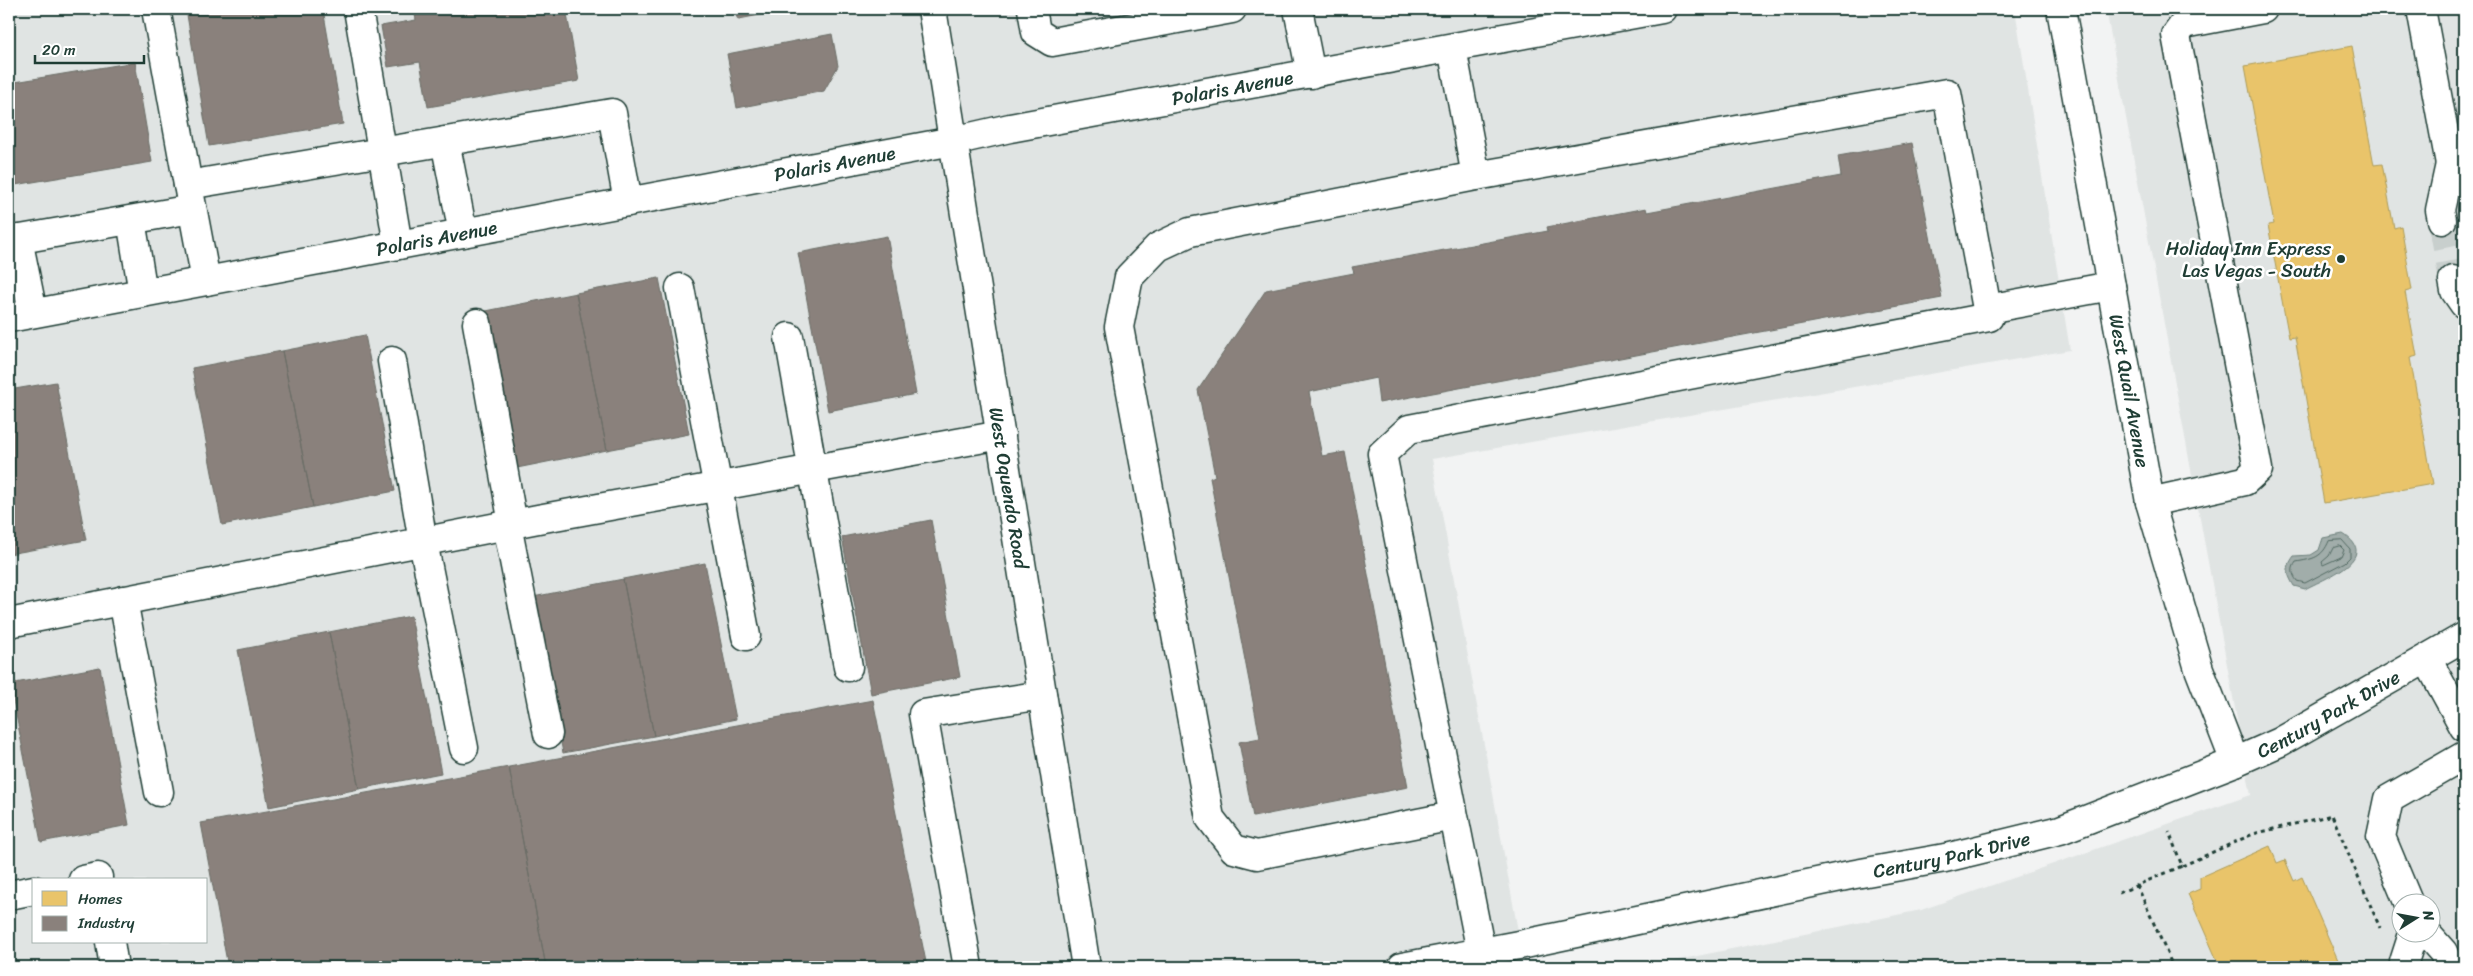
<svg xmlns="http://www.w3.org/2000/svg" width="2473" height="976" viewBox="0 0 2473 976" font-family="Sriracha,sans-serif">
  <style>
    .built { fill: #e0e4e3; fill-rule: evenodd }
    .water { fill: #a1adaa; stroke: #6d807b }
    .homes { fill: #e9c46a; stroke: #ac9c5a }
    .industry { fill: #8a817c; stroke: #6a6d66 }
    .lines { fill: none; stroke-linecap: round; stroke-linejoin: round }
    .shore { stroke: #536a63; stroke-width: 1 }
    .minor-tunnel { stroke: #c8cfcd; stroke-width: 28; stroke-dasharray: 28 14; stroke-linecap: butt }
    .minor-casing { stroke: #1f3d34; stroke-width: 31 }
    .path { stroke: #1f3d34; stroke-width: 3; stroke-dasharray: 4 4; stroke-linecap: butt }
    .minor { stroke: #fff; stroke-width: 28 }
    .poi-dot { fill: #1f3d34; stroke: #fff; stroke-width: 2 }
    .labels { text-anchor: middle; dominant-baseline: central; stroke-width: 5; stroke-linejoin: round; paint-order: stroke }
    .street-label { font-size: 19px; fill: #1f3d34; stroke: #fff }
    .poi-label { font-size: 19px; fill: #1f3d34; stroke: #fff; text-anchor: end }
  </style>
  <rect width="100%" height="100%" fill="#f2f3f3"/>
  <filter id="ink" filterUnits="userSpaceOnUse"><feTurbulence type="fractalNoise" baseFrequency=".02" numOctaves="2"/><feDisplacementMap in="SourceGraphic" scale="10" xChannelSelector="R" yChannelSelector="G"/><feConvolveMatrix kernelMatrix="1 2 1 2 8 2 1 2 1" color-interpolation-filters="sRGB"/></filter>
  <g filter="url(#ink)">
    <path class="built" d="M9,9H2015L2070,350L1432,459L1520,942L1386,967H9ZM34,880H206V942H34Z
      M2106,9H2464V967H1644L1921,910L2251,795ZM2400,904H2430V934H2400Z"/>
    <path class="water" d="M2343,534C2382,558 2323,579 2305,589L2294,586C2287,574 2285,568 2294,556L2311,555L2319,550L2323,538Z"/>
    <path class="homes" d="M2352,46L2374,165L2382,164L2394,228L2401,226L2412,290L2405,292L2417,356L2410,358L2433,484L2324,503L2295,337L2289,338L2268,225L2274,224L2245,66Z
      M2270,846L2277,863L2285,860L2294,881L2302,877L2341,967H2220L2188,894L2200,889V877Z"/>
    <path class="industry" d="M186,9H323L343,124L209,146Z
      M414,9H566L579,81L428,107L420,62L388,67L381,26L416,20Z
      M735,9H791L739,19L737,18Z
      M832,34L838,66L824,91L737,108L727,54Z
      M135,62L152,162L9,186V83Z
      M1912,143L1942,298L1379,403L1376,378L1309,392L1322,456L1345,452L1408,787L1253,817L1239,742L1260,738L1210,478L1215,476L1198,390L1266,290L1354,273L1352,267L1548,231L1547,227L1646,208L1647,212L1841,176L1838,156Z
      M887,236L916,394L828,411L798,253Z
      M659,278L689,434L607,450L576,293Z
      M576,293L607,450L517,468L486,311Z
      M365,335L395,491L313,507L282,351Z
      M282,351L313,507L222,525L192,368Z
      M56,382L86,540L9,554V390Z
      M931,520L960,677L871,694L842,537Z
      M705,563L736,719L654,736L623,579Z
      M623,579L654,736L563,753L533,597Z
      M411,616L441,773L359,789L329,632Z
      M329,632L359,789L269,807L238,650Z
      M100,667L129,825L41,842L10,684Z
      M873,700L927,967H546L509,767Z
      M509,767L546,967H228L201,823Z"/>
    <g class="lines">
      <path class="shore" d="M2342,540L2350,549V557L2345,562L2305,583L2297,581C2292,574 2291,569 2296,562C2313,559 2322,558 2329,541Z
        M2340,546L2344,550L2341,557L2323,565L2322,562L2329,556L2333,548Z"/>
      <path class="minor-tunnel" d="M2442,220L2453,280"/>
      <g class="minor-casing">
        <g id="minor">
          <path d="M156,9L188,185"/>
          <path d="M358,9L398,245"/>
          <path id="s1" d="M932,9L1086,967"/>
          <path d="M1032,9L1036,32L1052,42L1232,9"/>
          <path d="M1298,9L1311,74"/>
          <path id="s2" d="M2061,9L2150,502L2199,669L2235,762"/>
          <path d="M2421,9L2450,164L2464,182"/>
          <path d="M1452,48L1476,176L1947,93L1987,309L2111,286"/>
          <path d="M445,141L463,233"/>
          <path d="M131,220L143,293"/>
          <path d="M2442,220L2440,210L2450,164"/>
          <path d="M18,239L33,313"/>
          <path d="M9,241L192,209"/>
          <path d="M2453,280L2455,291L2464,304"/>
          <path d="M206,281L188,185L612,113L628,202"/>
          <path d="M680,288L746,636"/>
          <path id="s3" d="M9,318L953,141L1010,128L1662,9"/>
          <path d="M477,323L513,524"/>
          <path d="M789,337L848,667"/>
          <path d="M392,361L423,542L464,748"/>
          <path d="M2150,502L2245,481L2258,469L2176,35L2184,24L2263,9"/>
          <path d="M507,525L548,734"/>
          <path d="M123,600L159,792"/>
          <path d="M9,623L538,519L1001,435"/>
          <path d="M2427,659L2464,727"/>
          <path d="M1453,816L1257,855L1234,849L1210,818L1119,327L1129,277L1158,247L1190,232L1476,176"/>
          <path d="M83,880L98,877V880"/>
          <path d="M9,895L34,890"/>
          <path d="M2409,904L2381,837L2389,799L2464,756"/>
          <path d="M2427,934L2443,952L2450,967"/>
          <path d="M110,942L114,967"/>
          <path d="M1481,952L1382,454L1409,429L1989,317L1987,309"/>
          <path d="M2404,962L2413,934"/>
          <path d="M968,967L923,714L1042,695"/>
          <path id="s4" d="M1402,967L1524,944L1850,875L1945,858L2060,830L2235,762L2280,742L2464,637"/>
        </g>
      </g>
      <path class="path" d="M2182,866L2253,834L2332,815L2380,928
        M2137,885L2173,967
        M2119,893L2182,866L2169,832"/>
      <use href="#minor" class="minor"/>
    </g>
  </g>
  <circle class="poi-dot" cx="2341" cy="259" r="5"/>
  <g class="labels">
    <g class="street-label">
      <text stroke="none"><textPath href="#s3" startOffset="1245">Polaris Avenue</textPath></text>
      <text stroke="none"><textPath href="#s3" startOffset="840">Polaris Avenue</textPath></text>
      <text stroke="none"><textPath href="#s3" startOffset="435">Polaris Avenue</textPath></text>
      <text stroke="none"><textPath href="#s2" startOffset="388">West Quail Avenue</textPath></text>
      <text stroke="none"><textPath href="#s1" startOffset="485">West Oquendo Road</textPath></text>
      <text stroke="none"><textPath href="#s4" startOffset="965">Century Park Drive</textPath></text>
      <text stroke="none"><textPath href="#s4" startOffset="561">Century Park Drive</textPath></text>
    </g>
    <g class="poi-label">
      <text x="2331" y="248">Holiday Inn Express<tspan x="2331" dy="22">Las Vegas - South</tspan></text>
    </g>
  </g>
  <rect width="2473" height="976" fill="none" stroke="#fff" stroke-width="30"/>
  <rect x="15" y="15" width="2443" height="946" fill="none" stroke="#1f3d34" stroke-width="2" filter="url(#ink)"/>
  <rect x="32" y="878" width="175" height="65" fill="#ffffff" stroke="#a5b1ae"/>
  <rect x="42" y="891" width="25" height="15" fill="#e9c46a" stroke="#a5b1ae"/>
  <text x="78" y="904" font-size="15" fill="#1f3d34">Homes</text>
  <rect x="42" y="916" width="25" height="15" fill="#8a817c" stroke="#a5b1ae"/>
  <text x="78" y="928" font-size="15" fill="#1f3d34">Industry</text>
  <g transform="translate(2416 918) rotate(79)"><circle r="24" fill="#ffffff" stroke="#a5b1ae"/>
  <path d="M0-4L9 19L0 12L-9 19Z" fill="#1f3d34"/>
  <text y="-8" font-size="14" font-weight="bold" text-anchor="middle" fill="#1f3d34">N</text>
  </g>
  <path d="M35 55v8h109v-8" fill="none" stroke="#1f3d34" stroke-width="2.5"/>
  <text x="42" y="55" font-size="15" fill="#1f3d34" stroke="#ffffff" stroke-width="4" paint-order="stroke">20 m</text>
</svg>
